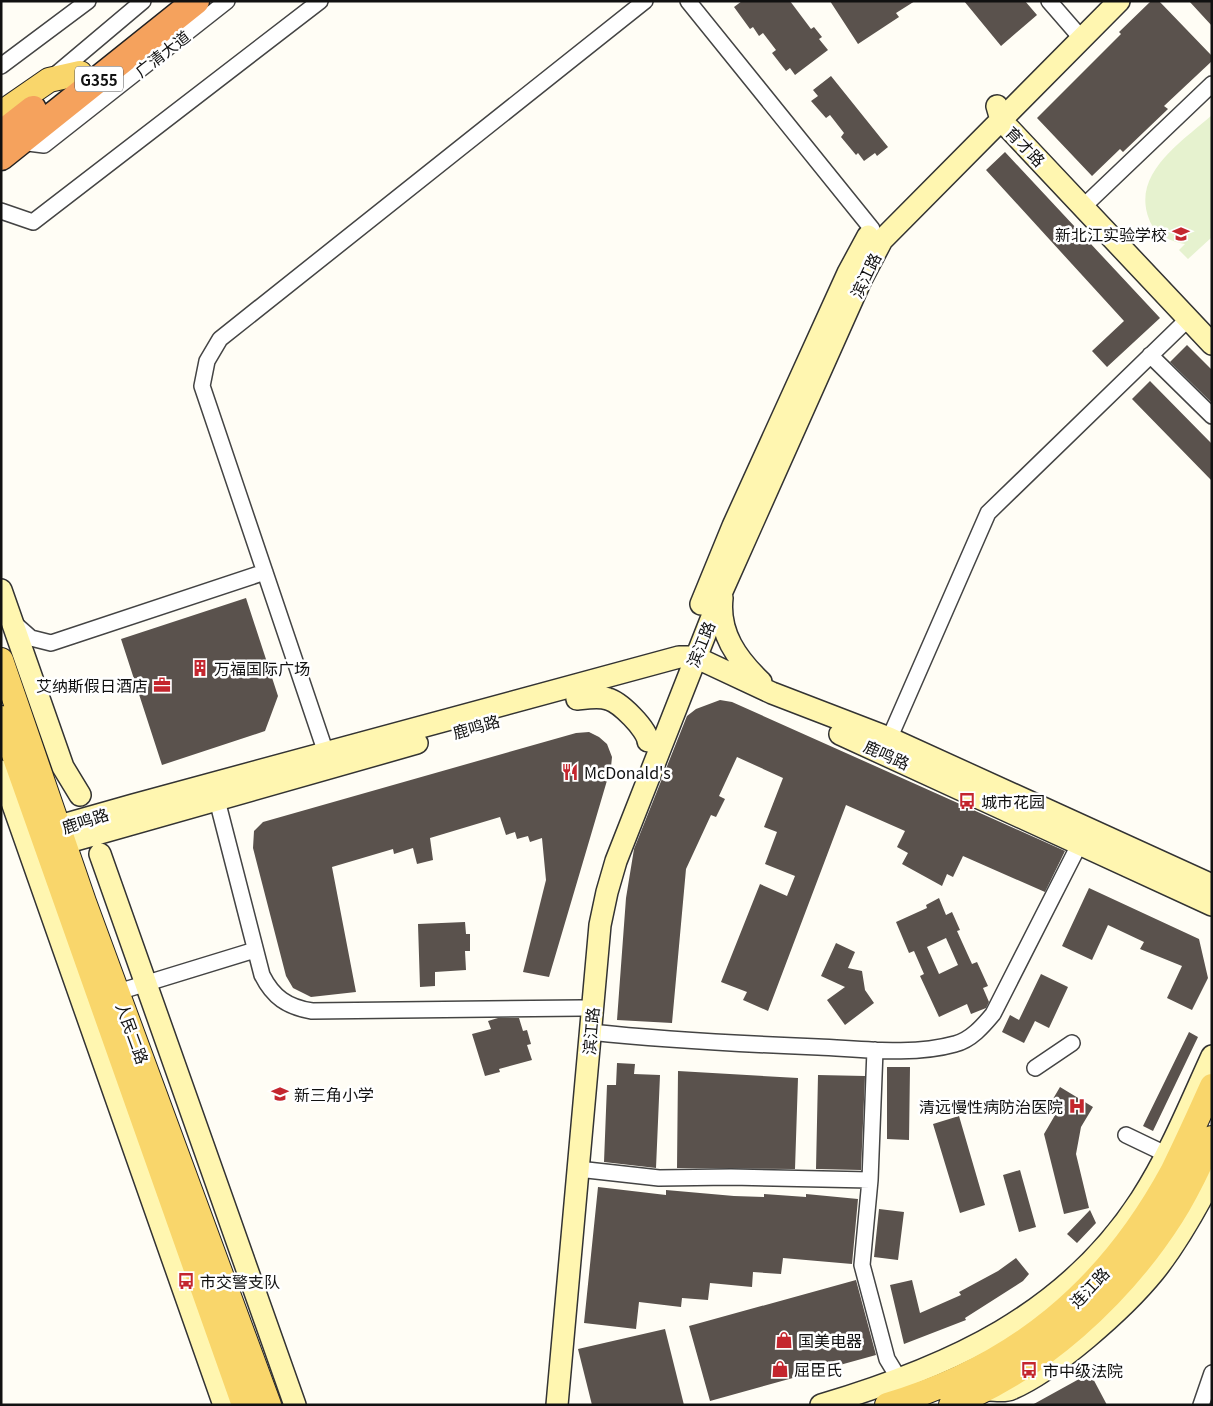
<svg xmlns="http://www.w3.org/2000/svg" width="1213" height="1406" viewBox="0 0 1213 1406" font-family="Georgia,'Noto Sans SC',serif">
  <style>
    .pitch { fill: #e6f2cf }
    .building { fill: #5a524d; fill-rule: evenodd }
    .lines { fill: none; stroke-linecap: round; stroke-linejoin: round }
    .street-casing { stroke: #444; stroke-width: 18 }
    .secondary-casing { stroke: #333; stroke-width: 24 }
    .primary-casing { stroke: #222; stroke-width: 26 }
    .highway-casing { stroke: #222; stroke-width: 29 }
    .street { stroke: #fff; stroke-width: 15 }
    .secondary { stroke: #fff6b0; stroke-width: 21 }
    .primary { stroke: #f9d66b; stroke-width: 24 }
    .highway { stroke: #f5a25d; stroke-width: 26 }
    .labels { text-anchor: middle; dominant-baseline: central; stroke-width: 5; stroke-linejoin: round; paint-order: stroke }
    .shield { fill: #fff; stroke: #585858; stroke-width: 1 }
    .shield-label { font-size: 15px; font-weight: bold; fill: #111 }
    .street-label { font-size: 16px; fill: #111; stroke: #fff }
    .poi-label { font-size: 16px; fill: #111; stroke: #fff; text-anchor: start }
  </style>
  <rect width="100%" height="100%" fill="#fffdf5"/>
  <path class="pitch" d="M1212,115V237L1188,259L1179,250L1185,244C1169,241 1155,235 1149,219C1131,173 1183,141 1212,115Z"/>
  <path class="building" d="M742,1H790L811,29L814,27L822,37L819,39L828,50L795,75L790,68L786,71L772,53L776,50L763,33L759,36L753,27L750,29L734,7Z
    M830,1H915L896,13L899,17L858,44Z
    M964,1H1025L1037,15L1001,46Z
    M1151,1H1159L1212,56V61L1164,106L1168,109L1123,152L1120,149L1092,176L1037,118L1121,34L1119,32Z
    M1189,1H1212V26Z
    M831,76L888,147L877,156L875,153L864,161L858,153L856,155L841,137L844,133L830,115L826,118L811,101L818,96L813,90Z
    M1005,152L1160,318L1107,367L1092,351L1124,321L986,170Z
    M1187,345L1212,370V403L1170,362Z
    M1150,381L1212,444V481L1132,399Z
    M246,598L278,696L265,731L162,765L121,639Z
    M720,700L732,702L1065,851L1045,892L963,856L953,877L947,874L942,886L902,864L908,853L897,847L905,831L846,805L768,1011L743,1000L747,992L721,982L760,884L787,896L795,876L765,864L777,832L764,827L783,778L737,757L719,796L725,799L716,817L711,815L686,869L672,1023L617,1020L626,898L634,849L687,716L696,709Z
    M589,732L599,737L607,744L612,757L611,767L549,977L523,972L546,880L542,838L530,842L528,836L517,839L515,832L506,835L500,817L430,838L433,860L417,864L413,848L394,854L393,849L332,867L356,992L311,997L293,988L286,976L253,848L254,831L263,822L576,733Z
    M1089,888L1199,939L1208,978L1192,1010L1167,998L1182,966L1140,949L1144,942L1108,925L1092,960L1062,946Z
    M939,898L946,915L952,912L960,930L957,931L972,964L977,962L988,986L983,988L989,1002L986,1008L971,1014L967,1004L939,1017L920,976L924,974L914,951L909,953L896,922L927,908L926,905ZM946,938L958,965L939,974L927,947Z
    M465,922L466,934H470V951H465L466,970L435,972V986L420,987L418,924Z
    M836,943L855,952L848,968L862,971L865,990L874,1003L845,1025L827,1000L845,987L821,976Z
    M1041,974L1068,987L1049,1028L1035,1021L1024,1043L1002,1032L1010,1015L1019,1020Z
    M498,1018H519L523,1031L527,1030L531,1044L527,1045L532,1060L499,1069L500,1072L485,1076L472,1034L491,1029L488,1021Z
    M1189,1032L1198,1037L1153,1131L1143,1126Z
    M617,1063L635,1064L634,1074L660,1075L656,1168L604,1162L607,1085H616Z
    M887,1067H910L909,1140L887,1139Z
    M678,1071L798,1078L795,1169L677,1168Z
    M818,1075L865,1076L861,1170L816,1169Z
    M1060,1087L1093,1107L1081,1127L1076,1154L1089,1208L1064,1214L1044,1134L1058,1110L1050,1104Z
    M959,1116L985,1205L960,1213L933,1124Z
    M1020,1170L1036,1227L1019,1232L1003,1175Z
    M598,1187L666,1195V1190L734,1196L764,1197V1194L806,1197V1194L858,1199L852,1264L783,1258L781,1274L753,1272L752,1287L710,1283L708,1300L682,1298L681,1307L639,1302L636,1329L584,1323Z
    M879,1209L904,1212L898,1260L874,1257Z
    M1090,1210L1096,1223L1077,1243L1067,1234Z
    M1016,1258L1029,1274L1023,1281L965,1318L966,1320L904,1344L890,1285L912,1280L920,1313L961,1295L959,1292L998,1271Z
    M856,1280L876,1355L710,1401L689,1326Z
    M665,1329L684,1405H592L578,1349Z
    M1090,1373L1107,1405H1032Z"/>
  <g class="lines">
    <g class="street-casing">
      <path id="street" d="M688,1L872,229
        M1049,1L1082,39
        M1,66L88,1
        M54,76L143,1
        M20,142L44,145L227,1
        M1084,206L1212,84
        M1,211L33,222L320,1
        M1150,355L1212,416
        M14,623L31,638L51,643L265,572
        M886,746L988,513L1188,319
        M326,753L202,386L207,361L220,339L645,1
        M217,800L262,975C273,997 287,1007 312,1011L582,1008
        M118,992L255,950
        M590,1032C666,1040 742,1044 818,1047C862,1049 912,1056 955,1044C971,1040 983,1026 993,1014L1080,843
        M875,1050L870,1180L862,1265L887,1359L904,1387
        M1035,1068L1072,1043
        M1126,1135L1174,1158
        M578,1169L659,1178L731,1177L870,1180
        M1201,1405L1212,1373"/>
    </g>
    <g class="secondary-casing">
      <path id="secondary" d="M997,106L1001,120L1212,344
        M1,590L63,767L80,795
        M722,598C718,633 737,659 761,682
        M701,604L733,526L848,273L868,236
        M577,699C587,698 599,696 608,699C620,702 647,729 648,741
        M840,734L1212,905
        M1,771L224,1405
        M44,837L59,826L133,805L679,657H695L772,693L889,738L1212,885
        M46,838L65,843L417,743
        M100,854L295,1405
        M988,1390C995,1390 1005,1392 1011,1389C1054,1371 1124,1309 1154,1272C1177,1243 1195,1211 1212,1178
        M557,1405L600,925L607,892L616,861L723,589L861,280L882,240L1119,1
        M821,1405C949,1367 1066,1315 1141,1199C1170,1154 1190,1104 1212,1056"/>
    </g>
    <g class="primary-casing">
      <path id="primary" d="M1,113L49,80L80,73
        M1,660L84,902L269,1405
        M1,718L244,1405
        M887,1405C1016,1367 1108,1290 1172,1172C1186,1144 1199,1115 1212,1086
        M951,1405C1040,1370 1121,1296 1172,1216C1188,1191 1200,1165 1212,1138"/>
    </g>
    <g class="highway-casing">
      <path id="highway" d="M1,134L33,109
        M1,157L196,1"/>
    </g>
    <use href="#street" class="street"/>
    <use href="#secondary" class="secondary"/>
    <use href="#primary" class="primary"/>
    <use href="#highway" class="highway"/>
  </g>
  <defs>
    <g id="school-bare" transform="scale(1.35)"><path d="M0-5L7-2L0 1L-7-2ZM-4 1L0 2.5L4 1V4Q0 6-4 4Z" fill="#c4262e" stroke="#fff" stroke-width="2.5" paint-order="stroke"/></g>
    <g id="building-bare" transform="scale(1.35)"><path d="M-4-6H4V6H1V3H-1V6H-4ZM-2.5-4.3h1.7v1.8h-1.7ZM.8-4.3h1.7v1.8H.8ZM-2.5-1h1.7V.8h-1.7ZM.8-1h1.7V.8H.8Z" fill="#c4262e" stroke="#fff" stroke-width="2.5" paint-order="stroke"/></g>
    <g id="office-bare" transform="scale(1.35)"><path d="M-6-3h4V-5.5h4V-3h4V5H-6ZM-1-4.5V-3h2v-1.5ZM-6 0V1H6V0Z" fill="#c4262e" stroke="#fff" stroke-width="2.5" paint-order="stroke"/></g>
    <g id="restaurant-bare" transform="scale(1.35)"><path d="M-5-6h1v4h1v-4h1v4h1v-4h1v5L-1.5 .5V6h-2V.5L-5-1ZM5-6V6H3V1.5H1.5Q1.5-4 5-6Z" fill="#c4262e" stroke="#fff" stroke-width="2.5" paint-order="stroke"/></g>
    <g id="bus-bare" transform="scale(1.35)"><path d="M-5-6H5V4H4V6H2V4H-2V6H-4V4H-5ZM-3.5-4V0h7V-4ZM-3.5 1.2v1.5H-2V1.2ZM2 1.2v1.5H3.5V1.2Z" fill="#c4262e" stroke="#fff" stroke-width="2.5" paint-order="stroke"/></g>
    <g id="hospital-bare" transform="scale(1.35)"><path d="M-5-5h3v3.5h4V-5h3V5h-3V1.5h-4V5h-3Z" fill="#c4262e" stroke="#fff" stroke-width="2.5" paint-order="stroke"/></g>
    <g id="shop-bare" transform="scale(1.35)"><path d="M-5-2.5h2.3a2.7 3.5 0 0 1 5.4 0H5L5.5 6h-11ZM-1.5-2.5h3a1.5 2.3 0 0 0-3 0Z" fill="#c4262e" stroke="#fff" stroke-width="2.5" paint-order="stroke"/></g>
  </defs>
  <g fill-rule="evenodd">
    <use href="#school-bare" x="1181" y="234"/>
    <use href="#building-bare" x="200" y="668"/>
    <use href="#office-bare" x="162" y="685"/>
    <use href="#restaurant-bare" x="570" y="772"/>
    <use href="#bus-bare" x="967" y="801"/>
    <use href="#school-bare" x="280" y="1094"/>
    <use href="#hospital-bare" x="1077" y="1106"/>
    <use href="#bus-bare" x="186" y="1281"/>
    <use href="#shop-bare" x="784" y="1340"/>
    <use href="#shop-bare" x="780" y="1369"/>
    <use href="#bus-bare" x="1029" y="1370"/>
  </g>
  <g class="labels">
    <rect class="shield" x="75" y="66.5" width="48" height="25" rx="4"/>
    <g class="shield-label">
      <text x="99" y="79">G355</text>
    </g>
    <g class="street-label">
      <text transform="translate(162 53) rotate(-38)">广清大道</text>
      <text transform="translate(1026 146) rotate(46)">育才路</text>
      <text transform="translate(865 275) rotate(-64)">滨江路</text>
      <text transform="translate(700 644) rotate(-68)">滨江路</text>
      <text transform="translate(476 726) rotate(-16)">鹿鸣路</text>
      <text transform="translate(887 754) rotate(24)">鹿鸣路</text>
      <text transform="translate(85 820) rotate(-18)">鹿鸣路</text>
      <text transform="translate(590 1031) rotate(-85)">滨江路</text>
      <text transform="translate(133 1033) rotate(70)">人民二路</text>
      <text transform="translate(1089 1287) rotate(-46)">连江路</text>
    </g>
    <g class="poi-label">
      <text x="1167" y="234" text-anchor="end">新北江实验学校</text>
      <text x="214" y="668">万福国际广场</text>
      <text x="148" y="685" text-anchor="end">艾纳斯假日酒店</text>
      <text x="584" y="772">McDonald's</text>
      <text x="981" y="801">城市花园</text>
      <text x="294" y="1094">新三角小学</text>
      <text x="1063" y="1106" text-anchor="end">清远慢性病防治医院</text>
      <text x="200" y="1281">市交警支队</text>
      <text x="798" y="1340">国美电器</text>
      <text x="794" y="1369">屈臣氏</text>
      <text x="1043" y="1370">市中级法院</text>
    </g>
  </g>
  <rect width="1213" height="1406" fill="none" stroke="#111111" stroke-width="5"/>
</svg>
